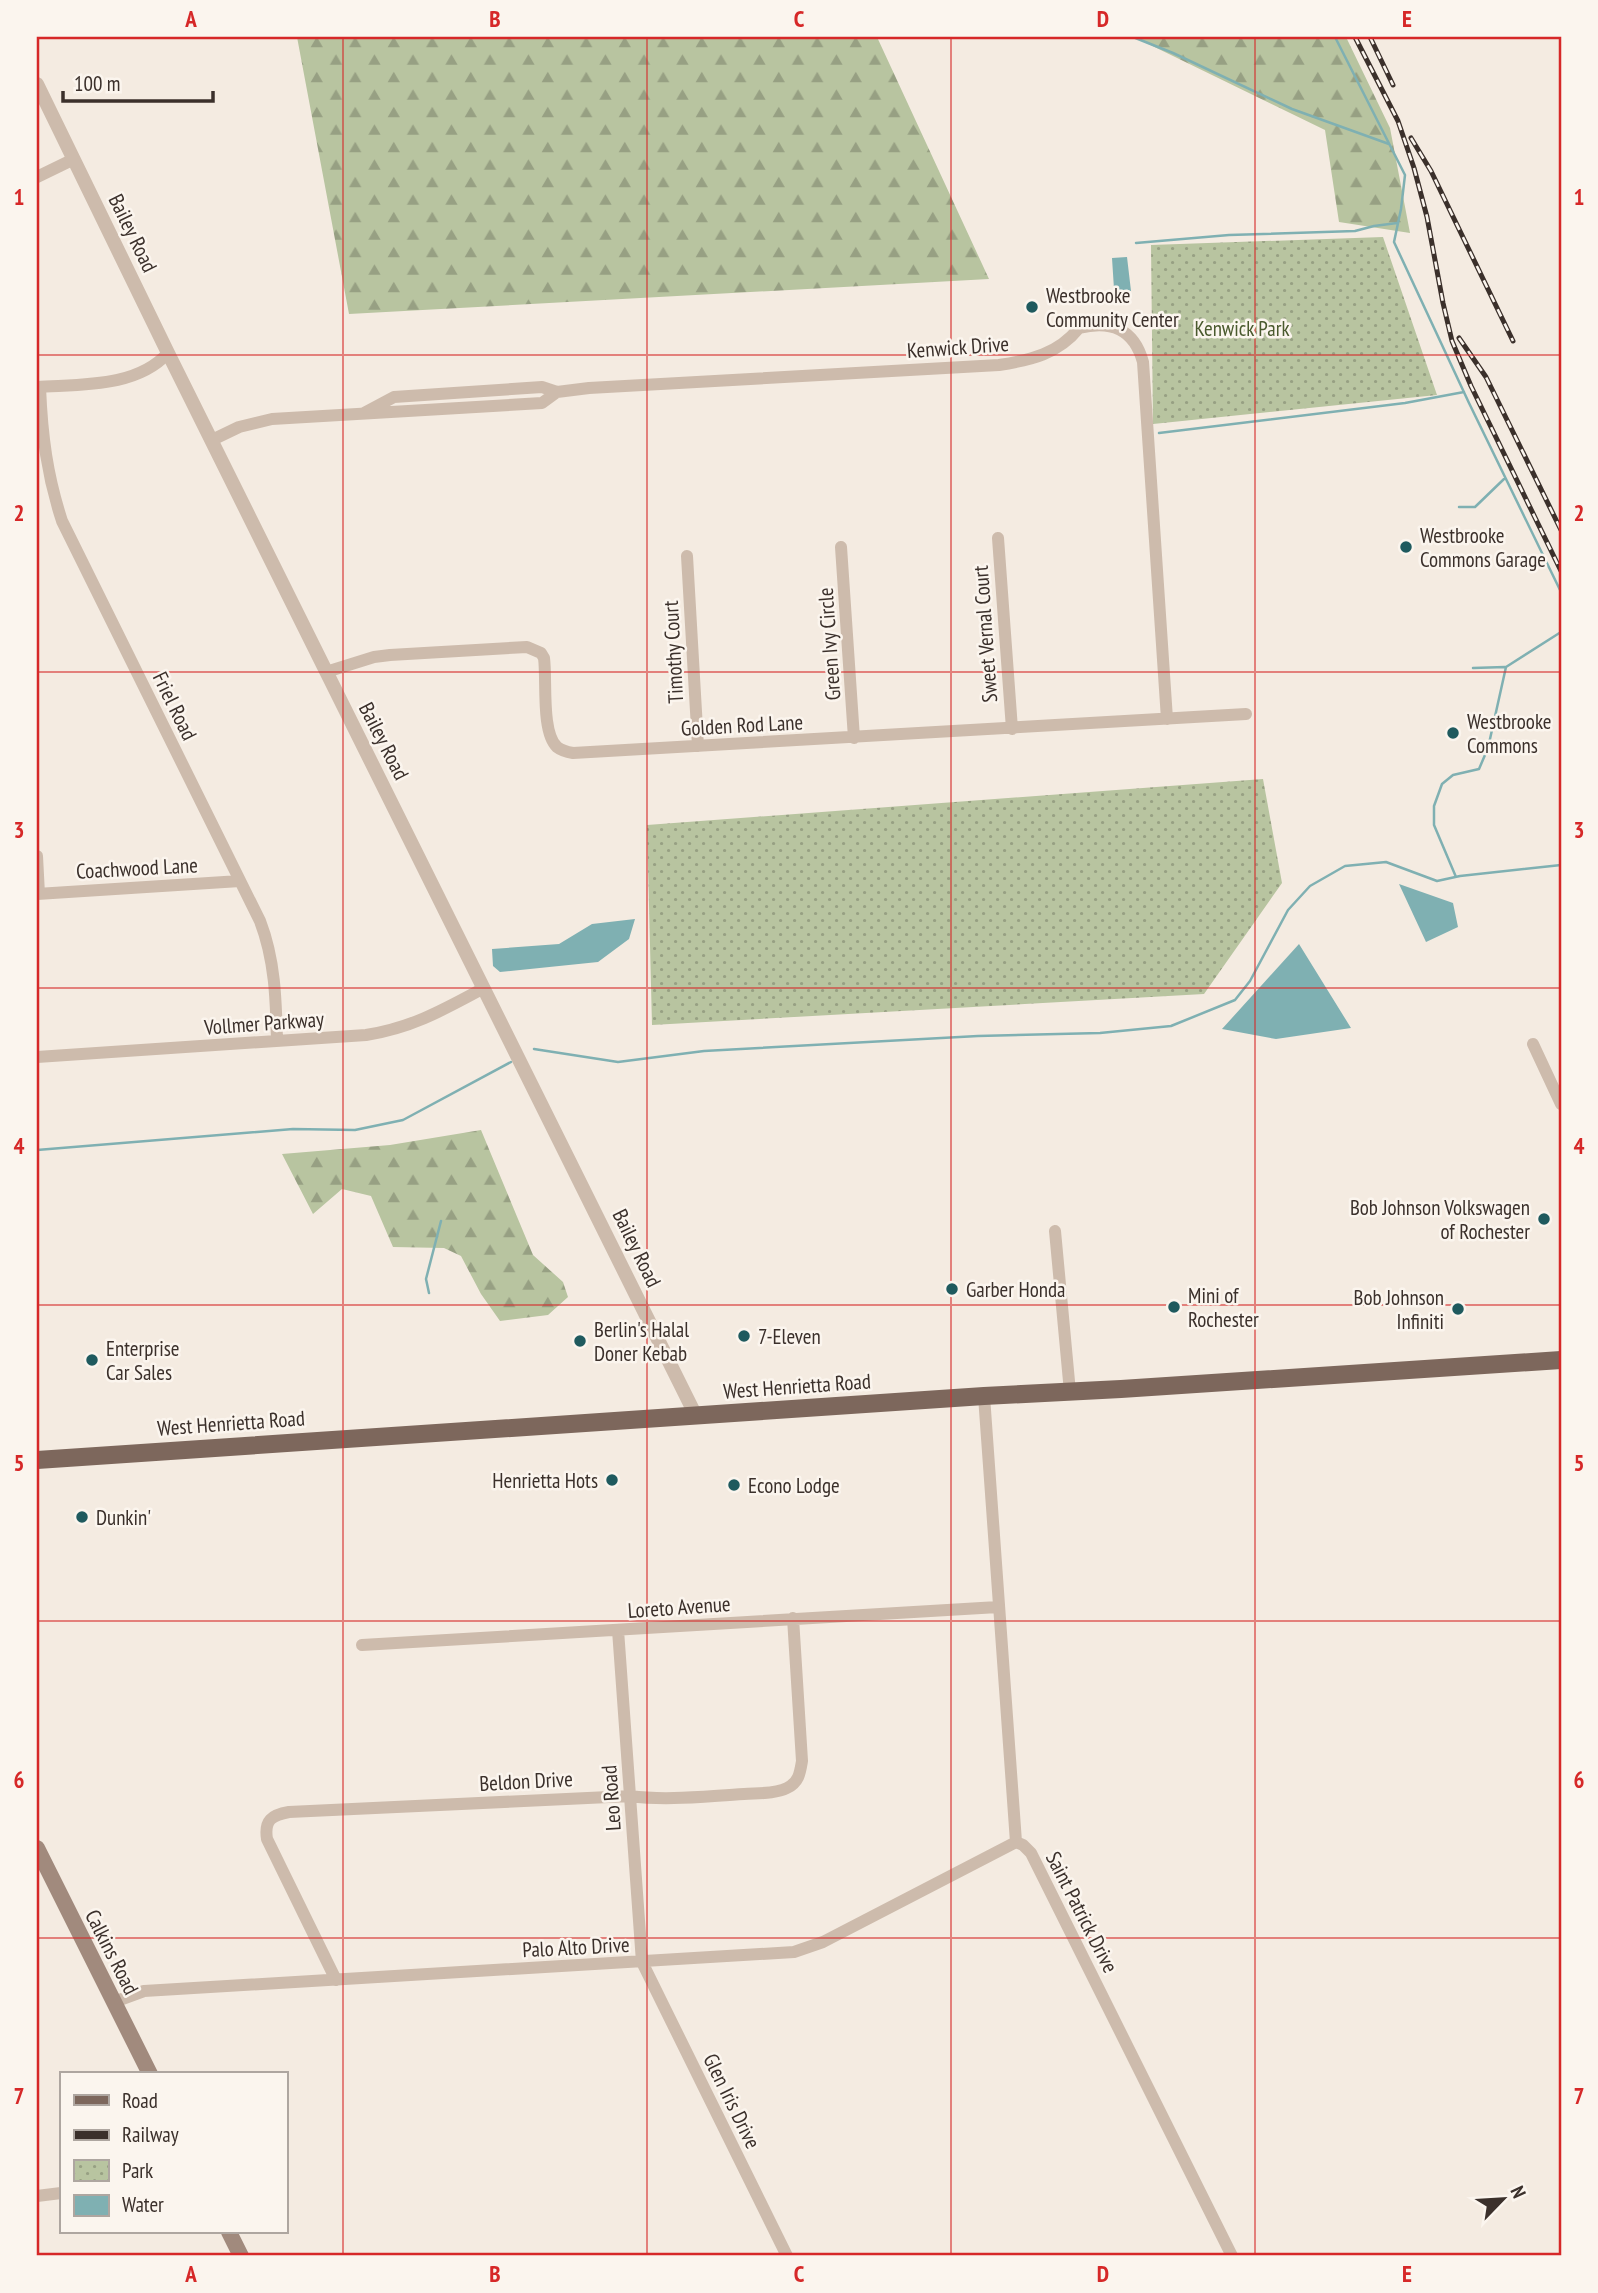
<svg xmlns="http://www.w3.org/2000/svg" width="1598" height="2293" viewBox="0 0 1598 2293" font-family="'PT Sans Narrow',sans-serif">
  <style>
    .forest { fill: url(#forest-firs) }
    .park { fill: url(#park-dots) }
    .water { fill: #7fb0b2 }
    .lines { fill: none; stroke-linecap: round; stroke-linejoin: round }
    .stream { stroke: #7fb0b2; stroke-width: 2.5 }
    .minor { stroke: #cdbbac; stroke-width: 12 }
    .tertiary { stroke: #cdbbac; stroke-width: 14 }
    .secondary { stroke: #a18a7d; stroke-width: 16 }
    .primary { stroke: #7d675c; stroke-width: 18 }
    .rail-casing { stroke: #3b302b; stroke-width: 5 }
    .rail { stroke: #fbf5ee; stroke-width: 2.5; stroke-dasharray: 8; stroke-linecap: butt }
    .grid { fill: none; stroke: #d62828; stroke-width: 2; stroke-opacity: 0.55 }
    .poi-dot { fill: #1f5a5e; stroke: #fbf5ee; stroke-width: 2.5 }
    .labels { text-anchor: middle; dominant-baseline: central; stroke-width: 5; stroke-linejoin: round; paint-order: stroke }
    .street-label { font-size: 21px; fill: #3b302b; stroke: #fbf5ee }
    .poi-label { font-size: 21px; fill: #3b302b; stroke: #fbf5ee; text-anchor: start }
    .park-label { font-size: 21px; fill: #4a5a2e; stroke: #fbf5ee }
    .neatline { fill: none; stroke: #d62828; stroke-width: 2.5 }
    .grid-label { font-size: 23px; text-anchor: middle; font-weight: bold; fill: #d62828 }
  </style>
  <defs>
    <pattern id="forest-firs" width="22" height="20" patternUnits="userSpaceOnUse" patternTransform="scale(1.75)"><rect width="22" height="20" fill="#b8c4a0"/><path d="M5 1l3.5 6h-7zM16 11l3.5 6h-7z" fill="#97a083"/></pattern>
    <pattern id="park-dots" width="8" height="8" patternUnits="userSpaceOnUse" patternTransform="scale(1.75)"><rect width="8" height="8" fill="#b8c4a0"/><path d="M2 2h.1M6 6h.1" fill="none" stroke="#97a083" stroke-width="1.8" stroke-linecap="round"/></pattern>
  </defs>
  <rect width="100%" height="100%" fill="#f4ebe1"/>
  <path class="forest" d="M297,37H877L989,279L349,314Z
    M1134,37H1346L1390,128L1410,233L1339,222L1325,130Z
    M481,1130L533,1255L563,1282L568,1297L548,1315L500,1321L481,1294L461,1256L444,1248L393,1247L371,1196L342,1189L313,1214L282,1154L390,1145Z"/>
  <path class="park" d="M1383,237L1437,395L1153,424L1151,245Z
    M1263,779L1282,883L1204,994L652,1025L647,825Z"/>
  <path class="water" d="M1127,257L1131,291L1112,292L1114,289L1112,258Z
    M1399,884L1453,903L1458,927L1426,942Z
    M635,919L629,939L598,962L500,972L493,966L492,949L559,944L592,924Z
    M1299,944L1351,1028L1276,1039L1222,1029Z"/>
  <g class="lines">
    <path class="stream" d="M1133,37L1173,53L1292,109L1389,144
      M1335,37L1405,175L1401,209L1394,242L1469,403L1561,592
      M1136,243L1229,235L1355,231L1374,226L1397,223
      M1159,433L1405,403L1464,392
      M1459,507H1475L1504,479
      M1473,668L1505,667
      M1456,877L1434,825V806L1442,784L1453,775L1479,769L1488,748L1506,667L1561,632
      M534,1049L618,1062L704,1051L978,1036L1100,1033L1171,1026L1235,1000L1250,981L1288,910L1310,886L1345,866L1386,862L1437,881L1460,876L1561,865
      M37,1150L293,1129L355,1130L403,1120L511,1062
      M429,1293L426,1279L441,1221"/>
    <path class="minor" d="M37,177L74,159
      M37,387C80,384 136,388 168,353
      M40,387C42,436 47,475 62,521L260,921C275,960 276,999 277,1041
      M364,413L394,397L542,387L557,392L589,388L999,365C1031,360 1058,354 1079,328C1111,320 1134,329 1143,362L1167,719
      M212,440L239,427L272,419L542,403L557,392
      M998,538L1012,729
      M841,547L854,738
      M687,556L698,746
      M326,672L374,657L390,655L527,647L541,653L544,658C547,680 541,732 557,747C562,751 567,752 573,753L1246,714
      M37,856L39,894
      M37,894L240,881
      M1533,1044L1561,1104
      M37,1057L366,1035C412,1028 445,1009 484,988
      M1055,1231L1070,1392
      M984,1396L1016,1842L1023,1845L1031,1853L1232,2256
      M618,1630L642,1962L787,2256
      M362,1645L998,1607
      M336,1980L267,1839C264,1820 272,1815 289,1812L630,1796C668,1801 706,1796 744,1794C758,1793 775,1794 787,1788C799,1782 800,1773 802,1761L793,1618
      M114,2002L144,1991L794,1952L823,1942L1016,1842
      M37,2196L61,2193"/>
    <path class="tertiary" d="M37,84L168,353L696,1416"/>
    <path class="secondary" d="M37,1848L150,2074
      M229,2232L241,2256"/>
    <path class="primary" d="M37,1460L984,1396L1121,1389L1561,1360"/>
    <g class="rail-casing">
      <path id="rail" d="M1355,37L1398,121L1414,168L1427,217L1443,303L1452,341L1471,386L1561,571
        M1370,37L1393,85
        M1411,138L1431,171L1513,341
        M1459,338L1486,377L1561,530"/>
    </g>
    <use href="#rail" class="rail"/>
  </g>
  <path class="grid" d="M343,37V2256M647,37V2256M951,37V2256M1255,37V2256M37,355H1561M37,672H1561M37,988H1561M37,1305H1561M37,1621H1561M37,1938H1561"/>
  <g class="poi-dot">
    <circle cx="1032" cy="307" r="7"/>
    <circle cx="1406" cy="547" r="7"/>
    <circle cx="1453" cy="733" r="7"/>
    <circle cx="1544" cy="1219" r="7"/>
    <circle cx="952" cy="1289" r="7"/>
    <circle cx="1174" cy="1307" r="7"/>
    <circle cx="1458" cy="1309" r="7"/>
    <circle cx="744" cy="1336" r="7"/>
    <circle cx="580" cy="1341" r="7"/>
    <circle cx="92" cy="1360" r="7"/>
    <circle cx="612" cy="1480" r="7"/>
    <circle cx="734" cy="1485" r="7"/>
    <circle cx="82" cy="1517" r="7"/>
  </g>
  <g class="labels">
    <g class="street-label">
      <text transform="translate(133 233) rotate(64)">Bailey Road</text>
      <text transform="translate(958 347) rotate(-4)">Kenwick Drive</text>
      <text transform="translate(985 634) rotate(-94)">Sweet Vernal Court</text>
      <text transform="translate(829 644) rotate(-94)">Green Ivy Circle</text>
      <text transform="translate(673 652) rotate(-93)">Timothy Court</text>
      <text transform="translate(175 706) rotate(64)">Friel Road</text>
      <text transform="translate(742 725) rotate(-3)">Golden Rod Lane</text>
      <text transform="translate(384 741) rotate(63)">Bailey Road</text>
      <text transform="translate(137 868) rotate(-3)">Coachwood Lane</text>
      <text transform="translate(264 1023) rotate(-4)">Vollmer Parkway</text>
      <text transform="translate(637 1248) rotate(64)">Bailey Road</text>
      <text transform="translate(797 1386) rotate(-4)">West Henrietta Road</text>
      <text transform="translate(231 1423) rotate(-4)">West Henrietta Road</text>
      <text transform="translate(679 1607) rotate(-4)">Loreto Avenue</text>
      <text transform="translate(526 1781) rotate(-3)">Beldon Drive</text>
      <text transform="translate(611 1798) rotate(-94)">Leo Road</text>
      <text transform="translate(1082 1912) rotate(63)">Saint Patrick Drive</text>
      <text transform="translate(576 1947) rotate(-3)">Palo Alto Drive</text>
      <text transform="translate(112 1952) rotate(63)">Calkins Road</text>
      <text transform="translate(732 2101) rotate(64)">Glen Iris Drive</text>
    </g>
    <g class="poi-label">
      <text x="1046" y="295">Westbrooke<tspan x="1046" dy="24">Community Center</tspan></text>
      <text x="1420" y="535">Westbrooke<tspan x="1420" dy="24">Commons Garage</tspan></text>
      <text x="1467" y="721">Westbrooke<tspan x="1467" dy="24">Commons</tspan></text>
      <text x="1530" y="1207" text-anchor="end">Bob Johnson Volkswagen<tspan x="1530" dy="24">of Rochester</tspan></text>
      <text x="966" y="1289">Garber Honda</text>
      <text x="1188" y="1295">Mini of<tspan x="1188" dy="24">Rochester</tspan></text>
      <text x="1444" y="1297" text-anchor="end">Bob Johnson<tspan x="1444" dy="24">Infiniti</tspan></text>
      <text x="594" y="1329">Berlin's Halal<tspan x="594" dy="24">Doner Kebab</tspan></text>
      <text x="758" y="1336">7-Eleven</text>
      <text x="106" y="1348">Enterprise<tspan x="106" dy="24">Car Sales</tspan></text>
      <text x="598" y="1480" text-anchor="end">Henrietta Hots</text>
      <text x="748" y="1485">Econo Lodge</text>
      <text x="96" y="1517">Dunkin'</text>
    </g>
    <g class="park-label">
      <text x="1242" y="328">Kenwick Park</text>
    </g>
  </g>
  <rect width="1598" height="2293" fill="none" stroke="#fbf5ee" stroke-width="77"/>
  <rect x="60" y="2072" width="228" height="161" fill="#fbf5ee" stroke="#aea6a0" stroke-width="2"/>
  <rect x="74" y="2095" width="35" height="10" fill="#7d675c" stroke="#aea6a0" stroke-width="2"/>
  <text x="122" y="2108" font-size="21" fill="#3b302b">Road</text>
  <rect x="74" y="2130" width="35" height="10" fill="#3b302b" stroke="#aea6a0" stroke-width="2"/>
  <text x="122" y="2142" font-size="21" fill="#3b302b">Railway</text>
  <rect x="74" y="2160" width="35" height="21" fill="url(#park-dots)" stroke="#aea6a0" stroke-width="2"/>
  <text x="122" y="2178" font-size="21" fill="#3b302b">Park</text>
  <rect x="74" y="2195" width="35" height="21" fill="#7fb0b2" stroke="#aea6a0" stroke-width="2"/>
  <text x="122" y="2212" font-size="21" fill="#3b302b">Water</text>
  <g transform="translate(1503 2199) rotate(65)" stroke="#fbf5ee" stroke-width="5" paint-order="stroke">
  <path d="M0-5L12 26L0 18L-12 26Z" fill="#3b302b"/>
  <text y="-10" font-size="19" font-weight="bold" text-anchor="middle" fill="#3b302b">N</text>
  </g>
  <path d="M63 91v10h150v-10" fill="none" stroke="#3b302b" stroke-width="3.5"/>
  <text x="74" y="91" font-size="21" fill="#3b302b" stroke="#fbf5ee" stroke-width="5" paint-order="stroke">100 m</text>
  <rect x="38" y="38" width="1522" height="2216" class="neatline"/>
  <g class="grid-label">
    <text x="191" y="27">A</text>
    <text x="495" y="27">B</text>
    <text x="799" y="27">C</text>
    <text x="1103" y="27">D</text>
    <text x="1407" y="27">E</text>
    <text x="19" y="205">1</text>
    <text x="1579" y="205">1</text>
    <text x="19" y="521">2</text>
    <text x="1579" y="521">2</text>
    <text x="19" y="838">3</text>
    <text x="1579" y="838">3</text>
    <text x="19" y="1154">4</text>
    <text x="1579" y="1154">4</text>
    <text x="19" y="1471">5</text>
    <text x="1579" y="1471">5</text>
    <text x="19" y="1788">6</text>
    <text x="1579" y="1788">6</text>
    <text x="19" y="2104">7</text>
    <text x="1579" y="2104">7</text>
    <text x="191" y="2282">A</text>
    <text x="495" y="2282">B</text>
    <text x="799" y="2282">C</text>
    <text x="1103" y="2282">D</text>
    <text x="1407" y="2282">E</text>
  </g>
</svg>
